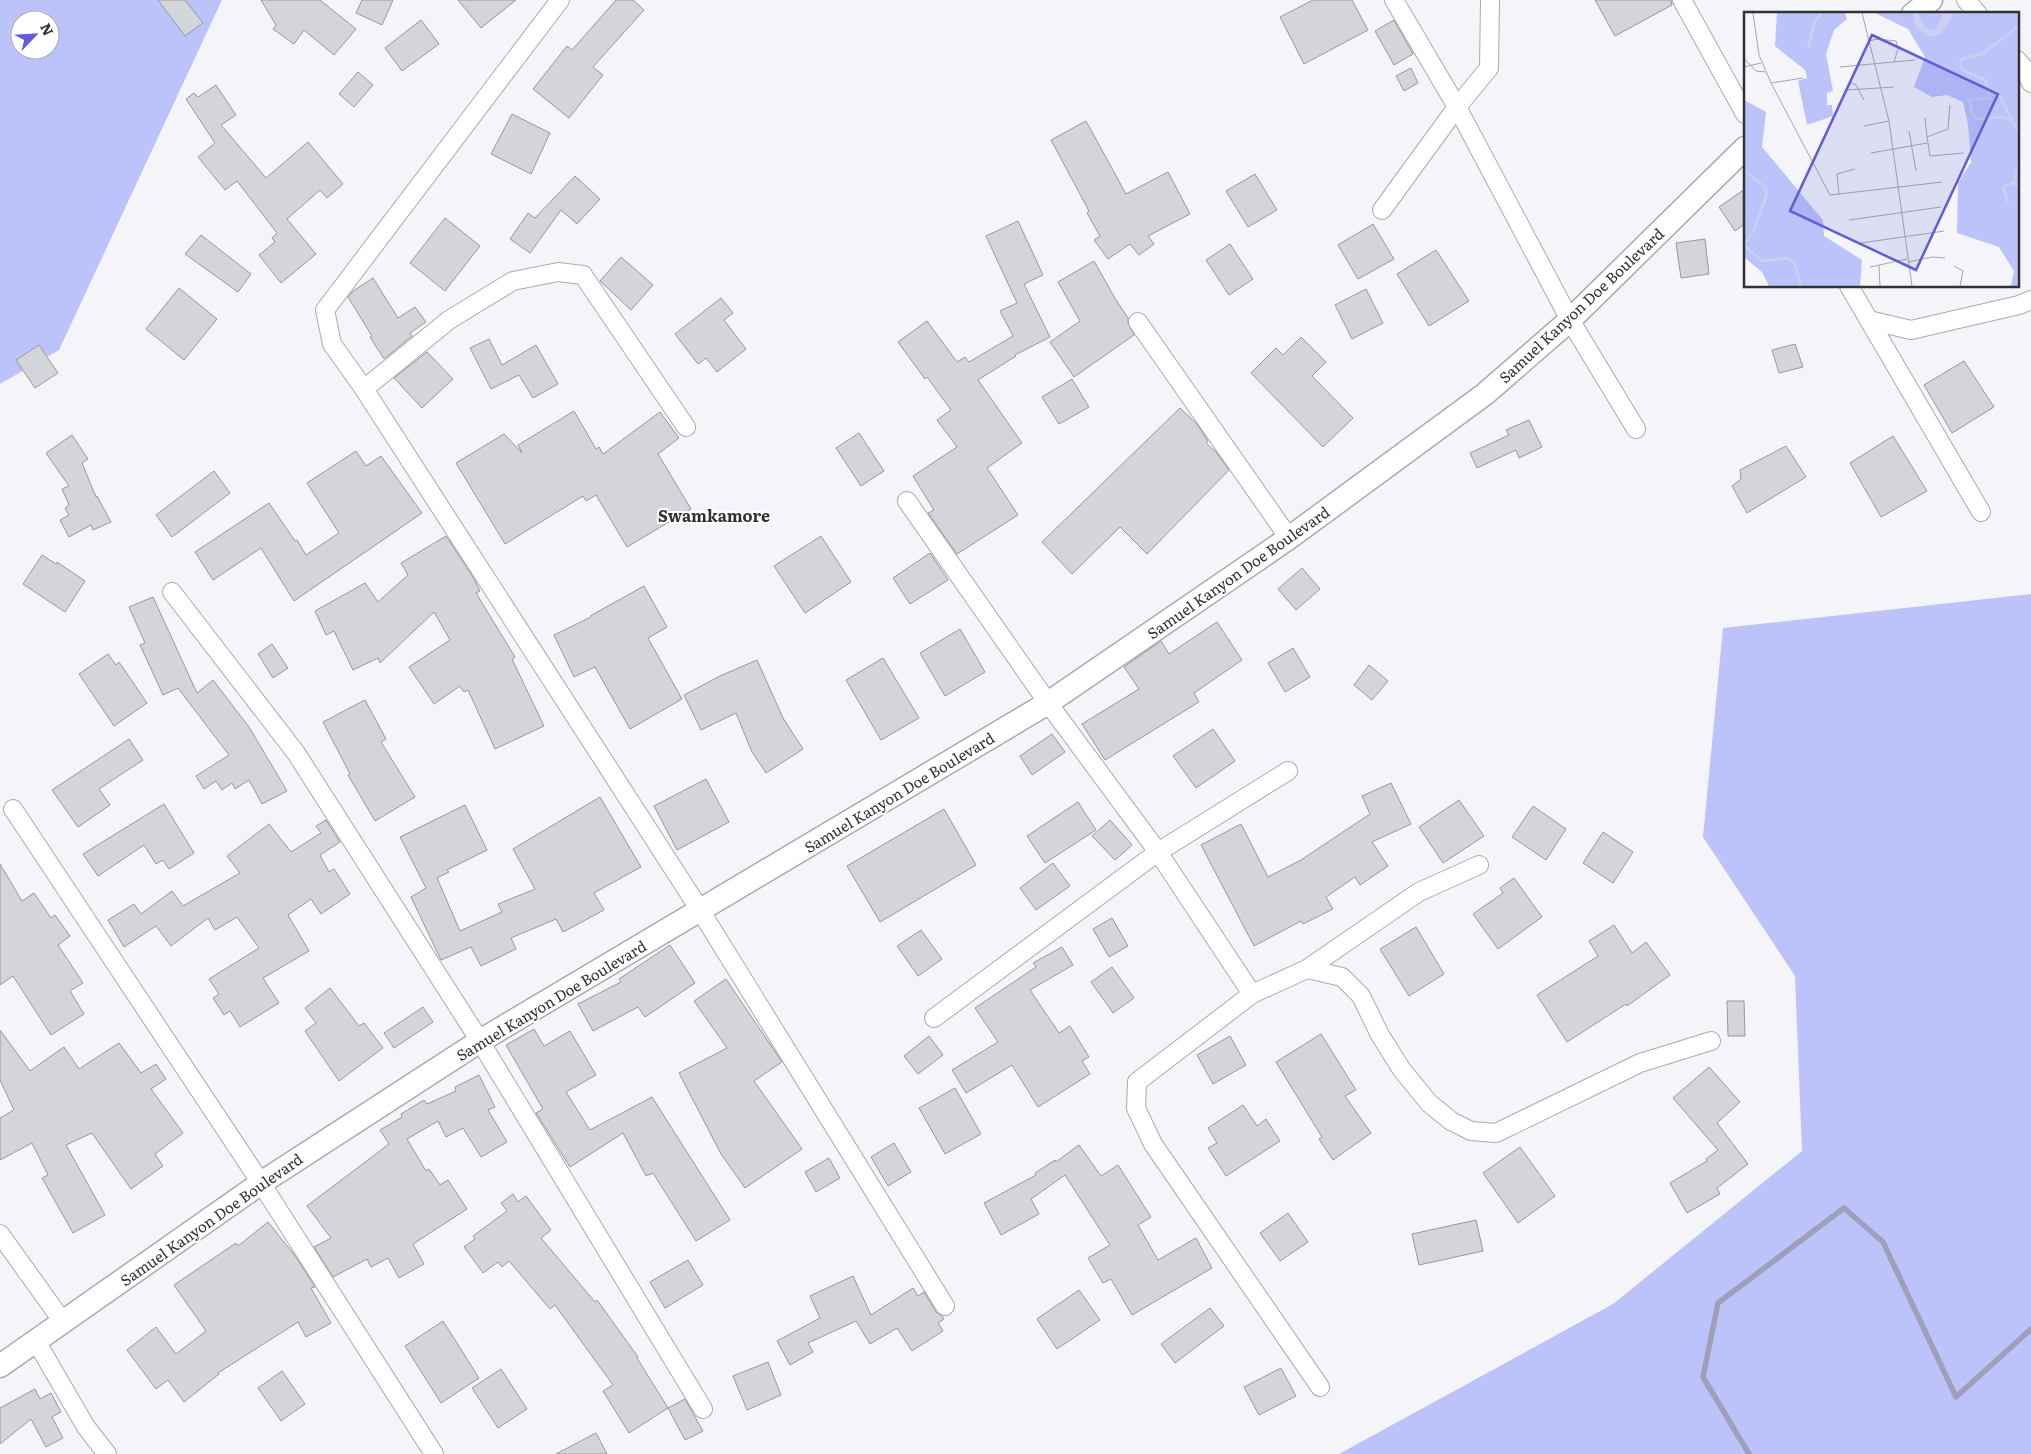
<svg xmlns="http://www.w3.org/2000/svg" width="2031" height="1454" viewBox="0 0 2031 1454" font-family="Literata,serif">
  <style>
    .green { fill: #bcc2fa; fill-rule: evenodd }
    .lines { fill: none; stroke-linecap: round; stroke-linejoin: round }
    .stream { stroke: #9da0b8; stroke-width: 5.5 }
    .building { fill: #d4d5d9; stroke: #97989c }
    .minor-casing { stroke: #ababaf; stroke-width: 20 }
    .tertiary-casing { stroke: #ababaf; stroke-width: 25 }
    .minor { stroke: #fff; stroke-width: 18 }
    .tertiary { stroke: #fff; stroke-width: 22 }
    .labels { text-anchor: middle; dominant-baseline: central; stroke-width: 4; stroke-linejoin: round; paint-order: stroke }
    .street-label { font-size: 15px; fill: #313233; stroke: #fff }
    .neighbourhood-label { font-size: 16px; font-weight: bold; fill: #313233; stroke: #fff }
    .inset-river { fill: none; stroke: #cbcff1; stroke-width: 2.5 }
    .inset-road { fill: none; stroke: #a6a6aa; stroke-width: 1 }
    .view { fill: #615dd6; fill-opacity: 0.15; stroke: #615dd6; stroke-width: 2.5 }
    .inset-edge { fill: none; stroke: #313233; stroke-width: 2.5 }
  </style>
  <rect width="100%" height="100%" fill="#f4f4f9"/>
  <path class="green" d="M0,0H222L59,350L0,384ZM20,20H50V50H20Z
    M2031,594V1454H1339L1613,1304L1802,1151L1795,976L1703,837L1723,628Z"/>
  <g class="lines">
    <path class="stream" d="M1749,1454L1703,1377L1718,1303L1844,1208L1883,1242L1956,1397L2031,1329"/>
  </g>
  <path class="building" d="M158,0H185L203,23L185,36Z
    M261,0H320L356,29L334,55L304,30L294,44L273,29L276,25Z
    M362,0H393L382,25L356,13Z
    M458,0H516L481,28Z
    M616,0H633L644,10L593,67L603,75L569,118L533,89L567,46L572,50Z
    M1313,0H1352L1368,30L1304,64L1280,17Z
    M1595,0H1671L1672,5L1615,36Z
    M421,20L439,44L402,71L385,48Z
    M1394,20L1413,54L1394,65L1375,31Z
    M1411,68L1418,83L1404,91L1396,76Z
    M358,72L373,85L354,107L339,94Z
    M216,85L236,115L221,125L266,178L308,142L343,184L327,198L320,190L287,219L316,254L281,283L259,255L275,242L272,238L277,233L237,181L225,190L198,157L215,143L186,99L194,93L198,97Z
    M512,114L550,133L531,174L491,154Z
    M1086,121L1126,194L1168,172L1190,214L1148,236L1154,244L1139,255L1130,244L1108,259L1094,240L1100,236L1087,213L1089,211L1051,140Z
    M1255,174L1277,210L1248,227L1226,191Z
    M575,176L600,199L577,224L561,210L530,253L510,239L528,213L535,218Z
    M1745,189V224L1735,231L1719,207Z
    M445,218L480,246L445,291L410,263Z
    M1018,221L1043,275L1024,284L1050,337L1015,355L1016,356L978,380L1022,443L987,468L1018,515L957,554L928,513L934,510L913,476L957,447L937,420L951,410L927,377L925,379L898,342L927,321L957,362L965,357L969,362L1013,336L1000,311L1017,303L986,236Z
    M1373,224L1394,259L1358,279L1338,245Z
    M201,235L251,274L238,292L185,254Z
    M1705,239L1709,274L1681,278L1676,243Z
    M1230,244L1253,279L1229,295L1206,260Z
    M1436,250L1469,301L1429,326L1397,274Z
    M621,257L653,285L631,310L600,281Z
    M1094,261L1116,300L1128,318V323L1134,335L1074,377L1050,342L1080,321L1058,282Z
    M373,278L398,318L415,307L426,322L410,333L412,336L384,359L370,337L372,336L348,297L353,291Z
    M179,288L217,319L184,360L146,329Z
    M1366,289L1383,323L1352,339L1335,305Z
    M721,298L733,313L724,320L746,349L717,372L706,358L698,364L675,334Z
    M1301,337L1326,362L1312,376L1353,418L1323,447L1251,373L1276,348L1283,355Z
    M489,339L502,365L536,345L558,384L533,398L519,375L491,389L470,348Z
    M1795,344L1803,367L1779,373L1772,350Z
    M39,345L58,373L35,388L16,360Z
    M427,352L453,379L422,408L394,378Z
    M1964,361L1994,407L1952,433L1924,385Z
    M1072,379L1089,407L1059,424L1042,397Z
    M1180,408L1197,424L1208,441L1206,443L1216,452L1229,470L1147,554L1120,527L1072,574L1042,542Z
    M574,411L596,449L599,447L603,454L660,412L679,438L658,454L691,509L627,547L596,495L586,501L583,496L505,544L456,463L504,434L522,453L518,445Z
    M1529,420L1542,447L1519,458L1516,450L1477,468L1470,453L1509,435L1506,430Z
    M859,433L884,471L861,486L836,448Z
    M72,435L88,459L82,463L96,497L97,496L111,522L93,530L91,525L69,537L60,520L69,515L65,508L69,505L62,489L69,486L46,453Z
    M1893,436L1927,491L1881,517L1850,463Z
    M1786,446L1806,477L1747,513L1732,486L1741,479L1740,470Z
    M356,451L366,466L381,456L422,513L294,601L261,548L213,580L195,552L269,503L295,541L297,540L306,555L339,533L307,483Z
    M214,471L230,493L172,537L156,515Z
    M446,536L473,577L480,591L476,593L515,657L512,659L544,726L495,749L468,690L464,692L460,686L434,704L409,667L450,640L434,612L380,663L378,658L353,670L334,631L326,635L315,611L365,583L378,602L408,575L401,563Z
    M821,536L851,582L805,613L774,566Z
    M930,553L948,580L910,604L893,578Z
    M42,555L56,564L57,562L85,581L65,612L23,584Z
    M1302,568L1320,589L1296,610L1278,589Z
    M644,586L667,627L648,638L682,699L630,729L595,667L574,677L554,635L591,617L590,616Z
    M153,597L197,693L213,680L249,727L287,791L262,804L249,780L235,789L232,783L222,790L216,781L204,789L196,776L229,755L178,688L163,695L140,645L145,643L129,607Z
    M1217,622L1242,660L1194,693L1199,702L1105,760L1082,724L1139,689L1124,667L1161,641L1169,654Z
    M960,629L985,672L945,696L920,653Z
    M272,644L288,668L273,678L258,654Z
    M1293,648L1310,677L1285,692L1268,663Z
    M108,654L116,665L119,662L147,703L114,726L79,674Z
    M883,658L919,718L881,740L846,680Z
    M757,660L783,718L803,749L766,773L752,752L736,713L701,730L684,695L720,676Z
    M1369,665L1388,681L1372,700L1354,685Z
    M365,700L386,739L381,742L415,797L375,821L348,775L350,774L323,722Z
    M1213,729L1235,761L1196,788L1173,756Z
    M1052,734L1065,752L1032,775L1020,756Z
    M129,739L143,760L99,789L110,805L78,827L52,790Z
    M706,779L729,822L677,850L654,806Z
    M1391,783L1411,824L1372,842L1388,866L1360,885L1355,877L1326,897L1333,909L1303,924L1301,921L1254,946L1201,845L1241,824L1268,877L1301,860L1370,814L1362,796Z
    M600,797L641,867L594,893L604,910L563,932L556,919L511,938L516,949L481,966L471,947L441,960L411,897L426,888L400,837L465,805L487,850L447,870L449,872L437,878L460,931L502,912L498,904L535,889L513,849Z
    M1459,800L1484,836L1443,863L1419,827Z
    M1078,802L1096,830L1045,863L1027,836Z
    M164,804L194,853L169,869L163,860L156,864L144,845L98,876L83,854Z
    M1533,806L1566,829L1546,860L1512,837Z
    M944,809L976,865L880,922L847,866Z
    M326,820L340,842L320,855L329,872L334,869L350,894L321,914L311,899L288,915L309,951L263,978L279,1003L240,1027L230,1011L224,1015L213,998L219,994L209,979L259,948L237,917L215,930L208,918L171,946L156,926L124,947L108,920L134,904L141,914L172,891L183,906L240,873L227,856L269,824L291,852L321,833L316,826Z
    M1110,820L1132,845L1115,860L1092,836Z
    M1603,832L1633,852L1613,883L1583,863Z
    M1053,863L1070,886L1036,910L1020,888Z
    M0,864L22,901L34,893L51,918L55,915L70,936L58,945L83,983L70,991L84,1014L51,1035L13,976L0,985Z
    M1514,878L1542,917L1498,949L1473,914L1503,893L1500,888Z
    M1112,918L1128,946L1109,957L1093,929Z
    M1614,925L1632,953L1646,942L1670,975L1627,1006L1626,1004L1567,1042L1537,995L1598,956L1589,941Z
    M1416,927L1444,974L1409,996L1380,949Z
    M921,930L942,959L918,976L897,946Z
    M670,945L695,983L645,1017L638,1007L593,1031L578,1004L621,982L619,979Z
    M1062,947L1073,965L1030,990L1059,1033L1070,1026L1089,1057L1082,1061L1090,1074L1038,1107L1012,1065L966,1093L952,1070L998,1042L975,1008L1036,967L1033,963Z
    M1112,967L1134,998L1113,1013L1091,982Z
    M726,979L782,1062L754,1081L802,1149L745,1188L721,1154L679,1073L727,1048L694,1001Z
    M330,988L359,1026L364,1023L383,1048L339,1081L305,1031L316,1023L305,1008Z
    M1727,1001H1744L1745,1036H1728Z
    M423,1007L433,1022L394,1048L384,1033Z
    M534,1029L544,1046L570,1031L596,1075L566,1092L590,1130L652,1097L730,1220L696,1241L653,1173L646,1176L623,1133L570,1167L536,1113L543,1109L506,1045Z
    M0,1030L30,1071L64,1047L79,1069L119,1043L141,1073L156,1064L166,1079L151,1089L183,1133L155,1154L163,1166L131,1189L92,1133L66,1145L105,1215L73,1233L42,1178L48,1175L32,1143L0,1160V1118L14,1110L0,1080Z
    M1321,1034L1356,1090L1345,1096L1371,1133L1333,1160L1319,1139L1322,1137L1276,1062Z
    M929,1036L943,1055L918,1074L904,1056Z
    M1230,1036L1246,1065L1213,1084L1197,1055Z
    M1709,1067L1740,1102L1717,1123L1748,1164L1717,1188L1720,1194L1687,1213L1670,1183L1707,1161L1706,1159L1718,1150L1673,1098Z
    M479,1075L495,1107L488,1110L507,1142L481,1157L463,1128L446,1137L438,1121L407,1139L426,1171L429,1169L440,1185L448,1180L467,1209L413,1244L424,1264L399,1278L388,1258L371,1267L367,1259L333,1277L314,1247L331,1238L307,1206L389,1144L380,1130L402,1117L401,1114L424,1100L427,1104L456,1091L455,1087Z
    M955,1088L981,1134L945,1154L919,1108Z
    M1243,1105L1257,1126L1266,1119L1280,1141L1226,1176L1208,1148L1217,1143L1208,1128Z
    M894,1143L911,1172L888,1186L871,1157Z
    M1079,1145L1101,1176L1118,1165L1151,1217L1138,1225L1158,1260L1196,1238L1212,1268L1132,1315L1111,1279L1103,1283L1088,1258L1110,1245L1065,1175L1031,1199L1039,1214L1001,1235L984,1203L1036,1175L1035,1173L1055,1160L1056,1162Z
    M1520,1147L1555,1196L1518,1223L1483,1173Z
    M829,1158L840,1178L816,1192L805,1172Z
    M513,1194L518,1202L526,1196L551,1230L541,1238L595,1302L597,1300L638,1357L637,1358L668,1408L629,1433L603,1391L613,1385L555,1305L550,1309L509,1261L502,1267L498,1262L483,1273L464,1247L475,1239L473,1236L507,1211L501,1203Z
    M1288,1213L1308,1242L1280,1261L1260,1233Z
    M1476,1220L1483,1251L1419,1265L1412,1234Z
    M268,1222L296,1257L315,1287L311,1288L331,1323L306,1337L298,1322L218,1373L219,1374L184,1402L168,1380L156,1389L127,1350L156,1327L176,1354L206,1331L174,1285L236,1243L238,1246Z
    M688,1260L703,1285L665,1308L650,1282Z
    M853,1276L871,1315L913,1288L918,1296L924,1292L936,1312L942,1316L944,1319L938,1323L943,1331L912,1351L897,1328L870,1344L856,1321L808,1343L813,1352L790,1365L777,1341L820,1318L810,1296Z
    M1079,1290L1100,1320L1057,1349L1037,1319Z
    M1210,1308L1224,1326L1175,1363L1161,1344Z
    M443,1321L479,1378L441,1403L405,1346Z
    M768,1362L781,1395L747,1410L733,1376Z
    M1281,1368L1296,1396L1259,1415L1244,1387Z
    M501,1369L527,1409L498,1428L472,1388Z
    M282,1371L305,1404L281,1421L258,1388Z
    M35,1389L40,1399L51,1393L61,1412L52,1417L63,1438L46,1447L31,1419L0,1444V1408Z
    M685,1399L703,1431L685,1440L668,1408Z
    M596,1433L607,1454H556Z"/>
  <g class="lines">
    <g class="minor-casing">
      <path id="minor" d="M560,0L325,310L332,344L364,389L700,910L945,1306
        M1394,0L1457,107L1570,320L1636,429
        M1682,0L1745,114
        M1966,0L1978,14
        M2017,60L2025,69L2031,83
        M1382,210L1457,107L1489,68L1490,0
        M1849,286L1981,512
        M1869,320L1911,330L2019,305L2031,300
        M1138,322L1289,538
        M364,389L449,320L513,281L558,272L583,275L686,427
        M907,501L1048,703L1158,852L1252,994
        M172,592L296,753L480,1041L703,1409
        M13,809L261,1183L434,1454
        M1307,969L1419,892L1479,865
        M934,1018L1158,852L1288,771
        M0,1234L63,1322
        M36,1341L86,1427L107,1454
        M1320,1387L1153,1144L1136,1108L1137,1082L1252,994L1307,969L1342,977L1361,996L1380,1035L1402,1070L1429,1103L1451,1121L1471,1131L1496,1133L1640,1063L1711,1041"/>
    </g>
    <g class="tertiary-casing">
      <path id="tertiary" d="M1913,14L1931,0
        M0,1366L261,1183L480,1041L1048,703L1289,538L1485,394L1570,320L1745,148"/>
    </g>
    <use href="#minor" class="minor"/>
    <use href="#tertiary" class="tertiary"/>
  </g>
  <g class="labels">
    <g class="street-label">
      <text transform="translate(1581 305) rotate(-43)">Samuel Kanyon Doe Boulevard</text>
      <text transform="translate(1238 572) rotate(-35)">Samuel Kanyon Doe Boulevard</text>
      <text transform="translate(899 792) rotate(-31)">Samuel Kanyon Doe Boulevard</text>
      <text transform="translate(551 1000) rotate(-31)">Samuel Kanyon Doe Boulevard</text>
      <text transform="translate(211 1219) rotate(-35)">Samuel Kanyon Doe Boulevard</text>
    </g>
    <g class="neighbourhood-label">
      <text x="714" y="515">Swamkamore</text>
    </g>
  </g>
  <g transform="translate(1744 12)">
    <rect width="275" height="275" fill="#f4f4f9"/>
    <path d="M33,1H101L103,7L90,18L82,42L89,79L83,81V93H88L89,104L63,113L54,69L63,66L61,58L31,34ZM131,1H275V274H267L270,259L255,235L213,221L214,171L227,150L224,112L219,90L203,83L188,85L170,75L181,45L164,17ZM0,88L22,100L18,135L79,208L80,224L118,248L116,274H25L18,260L0,245Z" fill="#bcc2fa"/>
    <path d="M168,1H174L181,16L188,18L194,14L199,1H210L196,23L184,24L172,15Z" fill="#cbcff1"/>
    <path class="inset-river" d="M275,14L238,42L218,47L216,51L219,58L241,68L246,86L225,88L229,103L234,107L260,105L268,109L275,121M64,37L70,12L77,1M245,77L254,81L268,108M275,150L270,170L275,175M0,158L21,175L23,182L10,218L0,233L18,249L42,246L51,251L57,274M264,191L259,175L270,170"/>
    <path class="inset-road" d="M9,1L15,43L27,71L59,66M118,1L145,109L168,274M124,29L134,27L152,29L154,37L150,50M0,46L12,59L21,60M0,55L17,51M96,55L171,48M106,70L112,73L120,88M27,71L86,183L198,170M103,78L150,75M206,93L204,117L183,125L186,144L220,141M181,106L183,125M120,114L145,109M165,119L172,159M127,141L183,131M95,183L93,162L111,157M105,208L197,195M117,231L200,219M164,250L188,245L201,246M135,253L136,274M210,254L219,259L216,274M126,255L163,247"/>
    <path class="view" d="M128,23L254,82L172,258L46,199Z"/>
    <rect width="275" height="275" class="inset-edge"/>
  </g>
  <g transform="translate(35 35) rotate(65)"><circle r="24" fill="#ffffff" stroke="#adadad"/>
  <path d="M0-4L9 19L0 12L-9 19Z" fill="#615dd6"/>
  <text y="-8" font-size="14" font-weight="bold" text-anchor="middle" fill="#313233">N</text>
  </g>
</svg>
